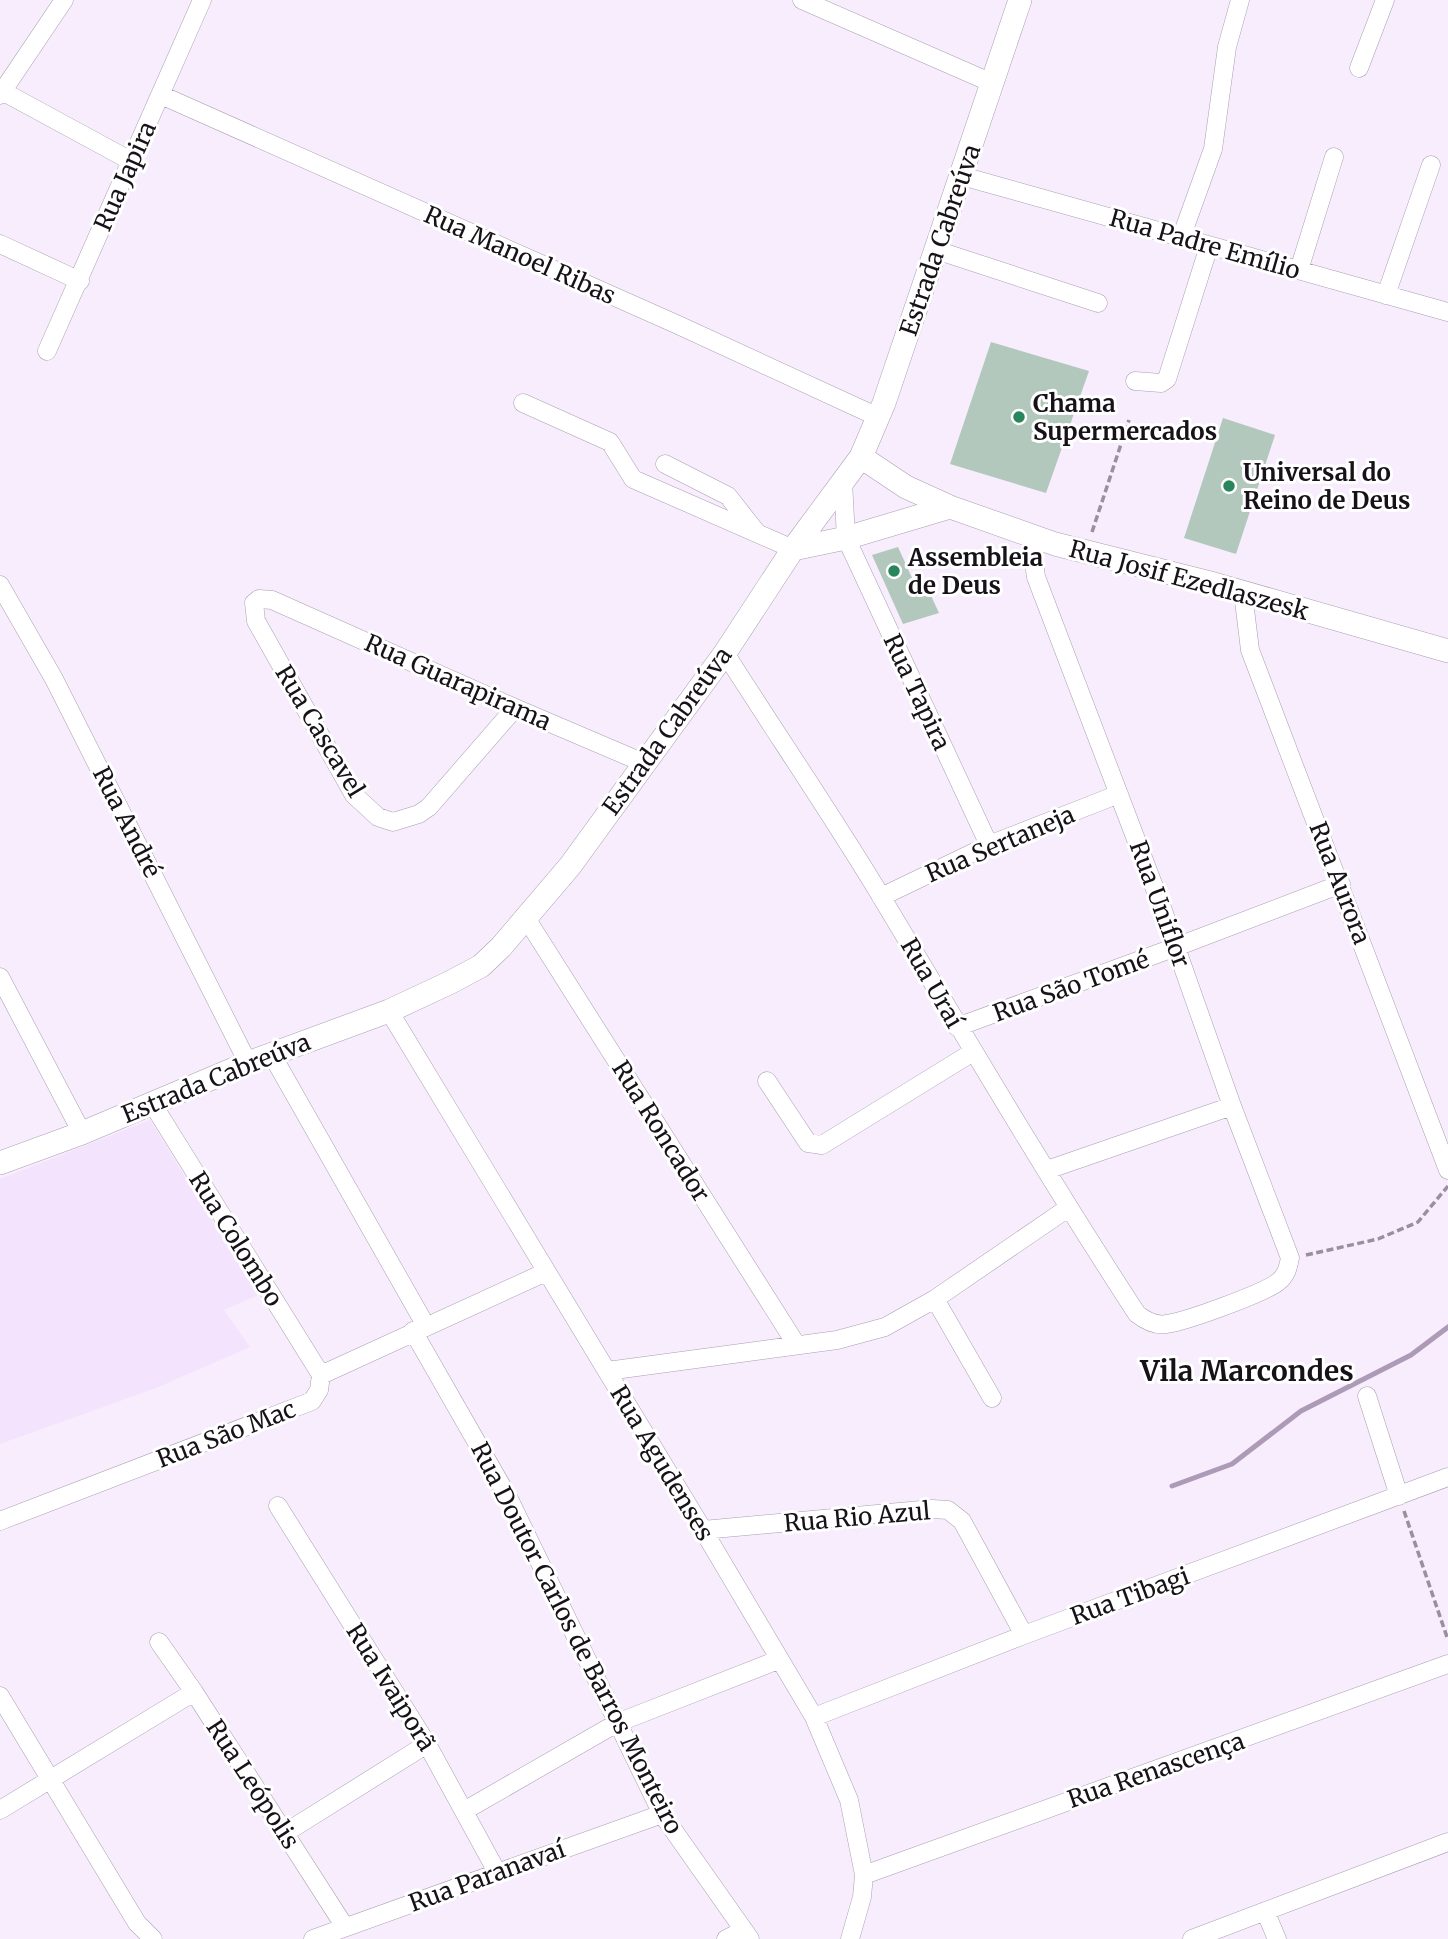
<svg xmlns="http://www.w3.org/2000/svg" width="1448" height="1939" viewBox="0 0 1448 1939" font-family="Merriweather,serif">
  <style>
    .built { fill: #f4e3fd }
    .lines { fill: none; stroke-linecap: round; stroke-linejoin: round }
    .stream { stroke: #ad9ab6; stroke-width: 5 }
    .building { fill: #b3c8bc }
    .minor-casing { stroke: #aa9eb0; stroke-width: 19 }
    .major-casing { stroke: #aa9eb0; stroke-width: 24 }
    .path { stroke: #98909c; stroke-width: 3.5; stroke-dasharray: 7 3.5; stroke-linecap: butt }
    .minor { stroke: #fff; stroke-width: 18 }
    .major { stroke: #fff; stroke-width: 23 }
    .poi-dot { fill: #28855c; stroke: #fff; stroke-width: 2.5 }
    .labels { text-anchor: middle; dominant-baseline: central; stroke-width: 6; stroke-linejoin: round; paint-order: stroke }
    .street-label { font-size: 24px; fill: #161218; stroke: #fff }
    .poi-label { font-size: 24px; font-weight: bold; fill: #161218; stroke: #fff; text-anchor: start }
    .quarter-label { font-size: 28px; font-weight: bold; fill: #161218; stroke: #fff }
  </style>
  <rect width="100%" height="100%" fill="#f7edfd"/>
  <path class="built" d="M150,1120L258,1295L224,1310L250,1347L156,1388L0,1444V1179Z"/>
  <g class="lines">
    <path class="stream" d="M1172,1486L1232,1464L1301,1411L1411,1355L1448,1327"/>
  </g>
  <path class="building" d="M991,342L1089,371L1046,493L950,464Z
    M1223,418L1275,435L1236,554L1184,538Z
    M898,547L917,589L927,587L939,613L903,624L872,555Z"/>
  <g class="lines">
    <g class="minor-casing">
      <path id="minor" d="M802,0L992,83
        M1359,68L1385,0
        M2,91L131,161
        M0,95L64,0
        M161,95L676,324L878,417
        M962,176L1448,312
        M1181,238L1213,149L1227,47L1240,0
        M0,244L80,281
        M936,250L1098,303
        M1299,270L1334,157
        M1386,295L1431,165
        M47,351L202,0
        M1135,381L1161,383L1167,379L1209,246
        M523,403L610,442L633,479L793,549
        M665,464L728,496L757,533
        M843,481L846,538L989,845
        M0,585L54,679L248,1063
        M1243,593L1250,650L1448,1170
        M725,653C777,735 832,815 882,898C966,1038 1048,1178 1137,1314C1146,1321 1155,1326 1166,1324C1185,1322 1264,1293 1278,1282C1286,1276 1288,1268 1290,1258L1232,1106L1161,905L1036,577L1033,555L1035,537
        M515,708L429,807L419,814L393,822L378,817L354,795L256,621L254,603L259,599L272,600L515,708L644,763
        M881,897L989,845L1119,794
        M526,918L796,1344
        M0,977L82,1133
        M389,1011L703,1530L814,1717L849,1800L864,1875L862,1897L850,1939
        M957,1027L1176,947L1341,884
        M272,1055L426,1326
        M767,1081L808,1143L822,1145L973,1052
        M152,1103L321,1375
        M1047,1170L1232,1106
        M935,1299L992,1398
        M413,1331L508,1497L662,1814L750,1939
        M607,1371L837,1340L885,1327L935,1299L1068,1208
        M1367,1396L1399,1496
        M278,1506L427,1744L497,1872
        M0,1521L312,1401L319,1390L321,1375L546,1272
        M703,1530L932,1509L948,1510L962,1521L1024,1635
        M159,1642L194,1692L345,1927
        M0,1696L137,1923L153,1939
        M814,1717L1024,1635L1448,1477
        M0,1810L194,1692
        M464,1811L617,1723L778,1660
        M285,1833L427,1744
        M864,1875L1448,1664
        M1265,1911L1277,1939
        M313,1939L662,1814
        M726,1939L744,1930
        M1192,1939L1448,1842"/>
    </g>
    <g class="major-casing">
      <path id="major" d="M861,457L906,487L950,507L1055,544L1214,584L1448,651
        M793,549L846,538L950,507
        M0,1163L82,1133L248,1063L389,1011L449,983L481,966L501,947L570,866L725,653L793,549L861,457L884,403L1020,0"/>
    </g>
    <path class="path" d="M1092,532L1129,420
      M1306,1255L1378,1239L1418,1222L1448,1186
      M1404,1511L1448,1640"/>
    <use href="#minor" class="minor"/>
    <use href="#major" class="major"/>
  </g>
  <g class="poi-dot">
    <circle cx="1019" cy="417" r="7"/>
    <circle cx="1229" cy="486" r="7"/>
    <circle cx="894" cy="571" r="7"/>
  </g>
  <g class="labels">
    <g class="street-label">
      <text transform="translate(125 176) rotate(-66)">Rua Japira</text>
      <text transform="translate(940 240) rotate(-71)">Estrada Cabreúva</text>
      <text transform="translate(1205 244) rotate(16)">Rua Padre Emílio</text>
      <text transform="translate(520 255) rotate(24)">Rua Manoel Ribas</text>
      <text transform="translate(1189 580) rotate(15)">Rua Josif Ezedlaszesk</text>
      <text transform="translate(458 682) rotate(24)">Rua Guarapirama</text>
      <text transform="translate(917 692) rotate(65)">Rua Tapira</text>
      <text transform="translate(320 731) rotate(59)">Rua Cascavel</text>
      <text transform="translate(667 731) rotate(-54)">Estrada Cabreúva</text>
      <text transform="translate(127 822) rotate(63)">Rua André</text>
      <text transform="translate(1000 844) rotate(-23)">Rua Sertaneja</text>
      <text transform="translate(1340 883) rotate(69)">Rua Aurora</text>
      <text transform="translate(1160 904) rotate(70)">Rua Uniflor</text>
      <text transform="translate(932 983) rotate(60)">Rua Uraí</text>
      <text transform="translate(1071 986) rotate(-20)">Rua São Tomé</text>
      <text transform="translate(216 1078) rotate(-22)">Estrada Cabreúva</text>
      <text transform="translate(661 1131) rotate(58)">Rua Roncador</text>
      <text transform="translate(236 1239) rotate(58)">Rua Colombo</text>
      <text transform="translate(226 1434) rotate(-21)">Rua São Mac</text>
      <text transform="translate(662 1463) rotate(59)">Rua Agudenses</text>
      <text transform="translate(857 1517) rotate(-5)">Rua Rio Azul</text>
      <text transform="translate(1130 1596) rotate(-20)">Rua Tibagi</text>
      <text transform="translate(577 1638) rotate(63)">Rua Doutor Carlos de Barros Monteiro</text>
      <text transform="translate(391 1687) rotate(58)">Rua Ivaiporã</text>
      <text transform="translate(1156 1770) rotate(-19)">Rua Renascença</text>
      <text transform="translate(253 1784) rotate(57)">Rua Leópolis</text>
      <text transform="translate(487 1876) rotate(-20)">Rua Paranavaí</text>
    </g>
    <g class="poi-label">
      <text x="1033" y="403">Chama<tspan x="1033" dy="28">Supermercados</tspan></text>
      <text x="1243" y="472">Universal do<tspan x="1243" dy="28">Reino de Deus</tspan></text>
      <text x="908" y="557">Assembleia<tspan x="908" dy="28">de Deus</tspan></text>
    </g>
    <g class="quarter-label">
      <text x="1247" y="1371">Vila Marcondes</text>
    </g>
  </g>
</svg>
